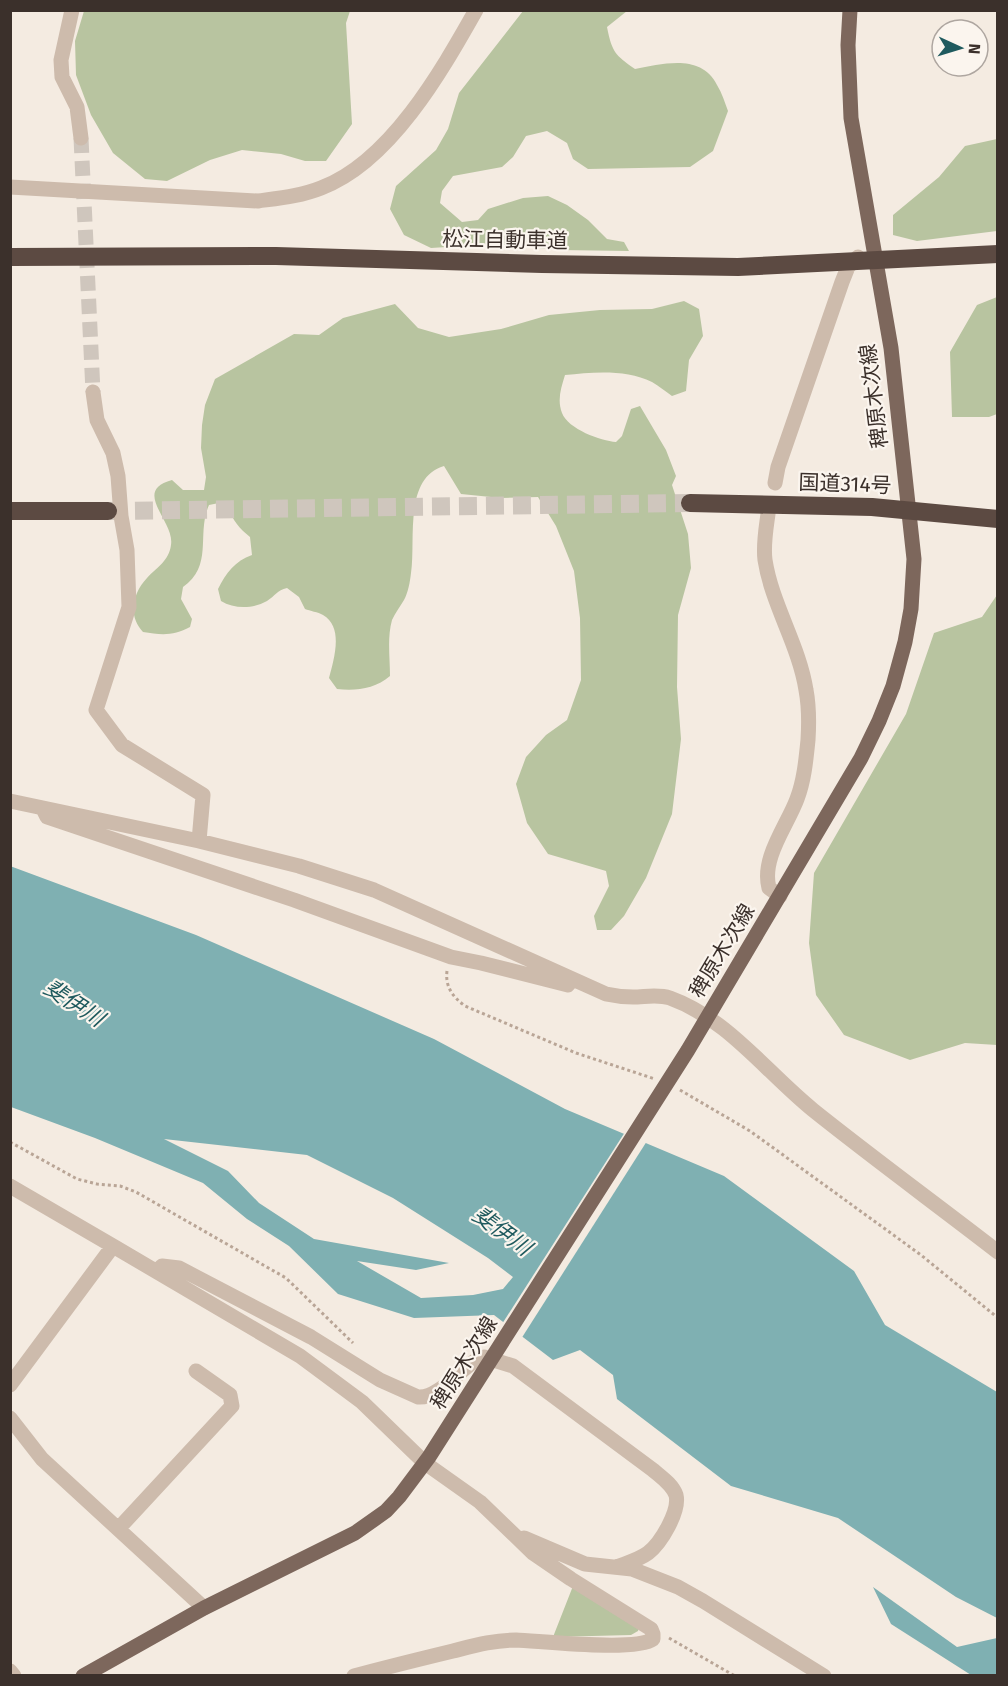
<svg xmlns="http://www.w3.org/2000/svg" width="1008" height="1686" viewBox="0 0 1008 1686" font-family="'Fira Sans','Noto Sans JP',sans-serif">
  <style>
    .green { fill: #b8c4a0 }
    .water { fill: #7fb0b2; fill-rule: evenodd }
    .pier { fill: #f4ebe1 }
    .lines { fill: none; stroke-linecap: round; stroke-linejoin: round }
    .minor-tunnel { stroke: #cfc6bd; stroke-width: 15; stroke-dasharray: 15 8; stroke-linecap: butt }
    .highway-tunnel { stroke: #cfc6bd; stroke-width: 18; stroke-dasharray: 18 9; stroke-linecap: butt }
    .path { stroke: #b9a596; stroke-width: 3; stroke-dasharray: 3 3; stroke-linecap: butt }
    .minor { stroke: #cdbbac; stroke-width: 15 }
    .major { stroke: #7d675c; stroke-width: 15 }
    .highway { stroke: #5c4a42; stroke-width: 18 }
    .labels { text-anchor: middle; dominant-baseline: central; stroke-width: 4.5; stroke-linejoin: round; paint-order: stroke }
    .street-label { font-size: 21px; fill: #3b302b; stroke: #fbf5ee }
    .water-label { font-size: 22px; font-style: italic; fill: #1f5a5e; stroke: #fbf5ee }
  </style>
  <rect width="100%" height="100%" fill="#f4ebe1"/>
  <path class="green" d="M84,11H350L346,23L352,124L326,161H305L281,154L242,150L210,160L167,181L145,179L113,153L91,115L76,75L75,41Z
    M523,11H627L607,27C612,52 615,55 635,69C663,64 701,53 717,85C722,93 725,103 728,111L713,151L690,167L588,169L573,159L567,143L547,131L526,136L513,157L502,167L453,176L442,191L440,203L462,222L478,220L488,209L523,198L548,196L567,205L588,220L607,239L624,242L629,251L560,250L493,244L431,248L404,235L390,209L396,186L436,150L448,129L459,93Z
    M997,139V231L917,241L893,235V215L939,177L965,146Z
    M997,297V414L989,417H952L950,352L977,305Z
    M684,301L699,309L703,336L689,360L686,391L672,396C665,391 659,386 652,382C626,369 593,372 565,375C561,388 557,400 562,413C568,429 601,441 616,442L622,436L631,409L640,406L666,450L676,476L672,485L688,534L691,568L678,615L677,687L681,739L672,814L646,878L624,916L611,930H597L594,916L609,886L606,871L548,854L527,823L516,784L526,757L546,735L567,720L581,680L580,618L574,571L556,526L538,497L501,498L461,494L444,466C403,478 416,541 411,573C410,582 408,593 404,600C400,607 395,613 392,620C387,638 390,657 390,676C375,689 356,691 337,689L329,678C334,659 344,627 323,615C318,612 310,611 305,609L299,597L287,588C277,590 275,596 267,601C253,609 234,609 221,601L218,589C226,573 235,561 252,555L250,537C239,528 232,520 228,506L219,503L209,505C196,534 214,565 183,587L181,599L192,619L190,627C174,636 161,635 143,632C128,616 132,594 147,578C157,567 169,561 171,545C175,521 131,491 172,480L183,490H204L206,477L201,448L202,425L205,405L215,379L294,334L319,335L343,318L395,304L418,328L449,337L501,329L549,315L600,310L652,309Z
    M997,595V1045L965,1043L910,1060L844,1035L816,995L809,943L814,873L906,714L934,633L982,617Z
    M573,1586L639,1627L638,1631L631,1635L553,1637Z"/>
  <path class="water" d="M10,866L196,935L434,1039L565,1109L724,1176L854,1271L885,1325L997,1392V1618L956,1597L838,1518L731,1486L617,1399L613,1375L580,1350L553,1360L494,1315L414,1318L338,1294L289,1246L247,1219L203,1183L95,1138L11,1107ZM164,1139L307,1155L393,1198L488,1258L513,1277L503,1289L473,1295L421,1298L357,1261L416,1270L449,1263L314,1239L259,1203L228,1171Z
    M873,1587L957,1647L997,1638V1675H971L891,1624Z"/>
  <path class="pier" d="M625,1132L647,1141L521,1339L502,1324Z"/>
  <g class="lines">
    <path class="minor-tunnel" d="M81,138L93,392"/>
    <path class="highway-tunnel" d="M108,511L690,503"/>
    <path class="path" d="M447,971C445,987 453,997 465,1006L576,1053L655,1079
      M680,1090L750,1131L921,1255L998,1318
      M10,1142L77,1179L97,1184L120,1186L136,1192L286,1278L353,1343
      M669,1638L735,1676"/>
    <path class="minor" d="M72,10L61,60L62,77L77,107L81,138
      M10,187L258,201C280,198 301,196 321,188C390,162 441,72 476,10
      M93,392L97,420L113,453L118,476L121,516L127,550L129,607L96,710L122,745L203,795L199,841
      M775,483L778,467L842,282L848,267L858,257
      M768,514C766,529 763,545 765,560C772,605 799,645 806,690C809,706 809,724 808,740C806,760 804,781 797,799C787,826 761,858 769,888L780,896
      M10,801L199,841L299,866L374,890L606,994C615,996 624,997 633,997C645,997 658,994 670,998C728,1019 766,1072 813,1110C873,1158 936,1204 998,1252
      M44,811L47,817L294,900L451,957L481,963L568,985
      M10,1186L113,1246
      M157,1271L162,1266L179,1268L311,1337L380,1380L418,1397C438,1399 460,1369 478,1359L484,1357L513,1366L653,1470C661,1477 672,1484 676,1495C680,1511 661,1543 648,1553C640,1559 627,1563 617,1567
      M10,1385L113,1246L300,1356L362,1402L425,1463L480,1502L533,1553L571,1579L651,1629L653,1634V1639C636,1652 541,1641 516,1640C494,1640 473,1646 453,1651C420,1659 387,1667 354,1676
      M10,1418L42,1459L204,1608
      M119,1528L232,1406L230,1395L196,1371
      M524,1538L585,1564L632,1569L678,1587L703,1601L824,1676
      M10,1671L14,1676"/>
    <path class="major" d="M83,1676L204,1608L355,1533L386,1511L399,1497L429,1457L688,1050L861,758L879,721L893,686L905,642L911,609L914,559L891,348L851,118L848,45L850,10"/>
    <path class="highway" d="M10,257L276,256L542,264L738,267L998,254
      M690,503L872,507L998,519
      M10,511H108"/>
  </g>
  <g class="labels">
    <g class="street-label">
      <text transform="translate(505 240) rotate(1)">松江自動車道</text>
      <text transform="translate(874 396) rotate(-97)">稗原木次線</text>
      <text transform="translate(845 484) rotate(2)">国道314号</text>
      <text transform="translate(722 951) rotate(-59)">稗原木次線</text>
      <text transform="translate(464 1363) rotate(-58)">稗原木次線</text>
    </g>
    <g class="water-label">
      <text transform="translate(74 1003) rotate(33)">斐伊川</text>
      <text transform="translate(502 1231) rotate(36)">斐伊川</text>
    </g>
  </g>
  <rect width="1008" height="1686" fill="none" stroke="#3b302b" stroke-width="24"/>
  <g transform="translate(960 48) rotate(94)"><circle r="28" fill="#fbf5ee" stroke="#aea6a0" stroke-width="1.5"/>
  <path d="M0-4.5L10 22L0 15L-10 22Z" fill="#1f5a5e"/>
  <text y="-9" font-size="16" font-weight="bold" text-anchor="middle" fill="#3b302b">N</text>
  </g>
</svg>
